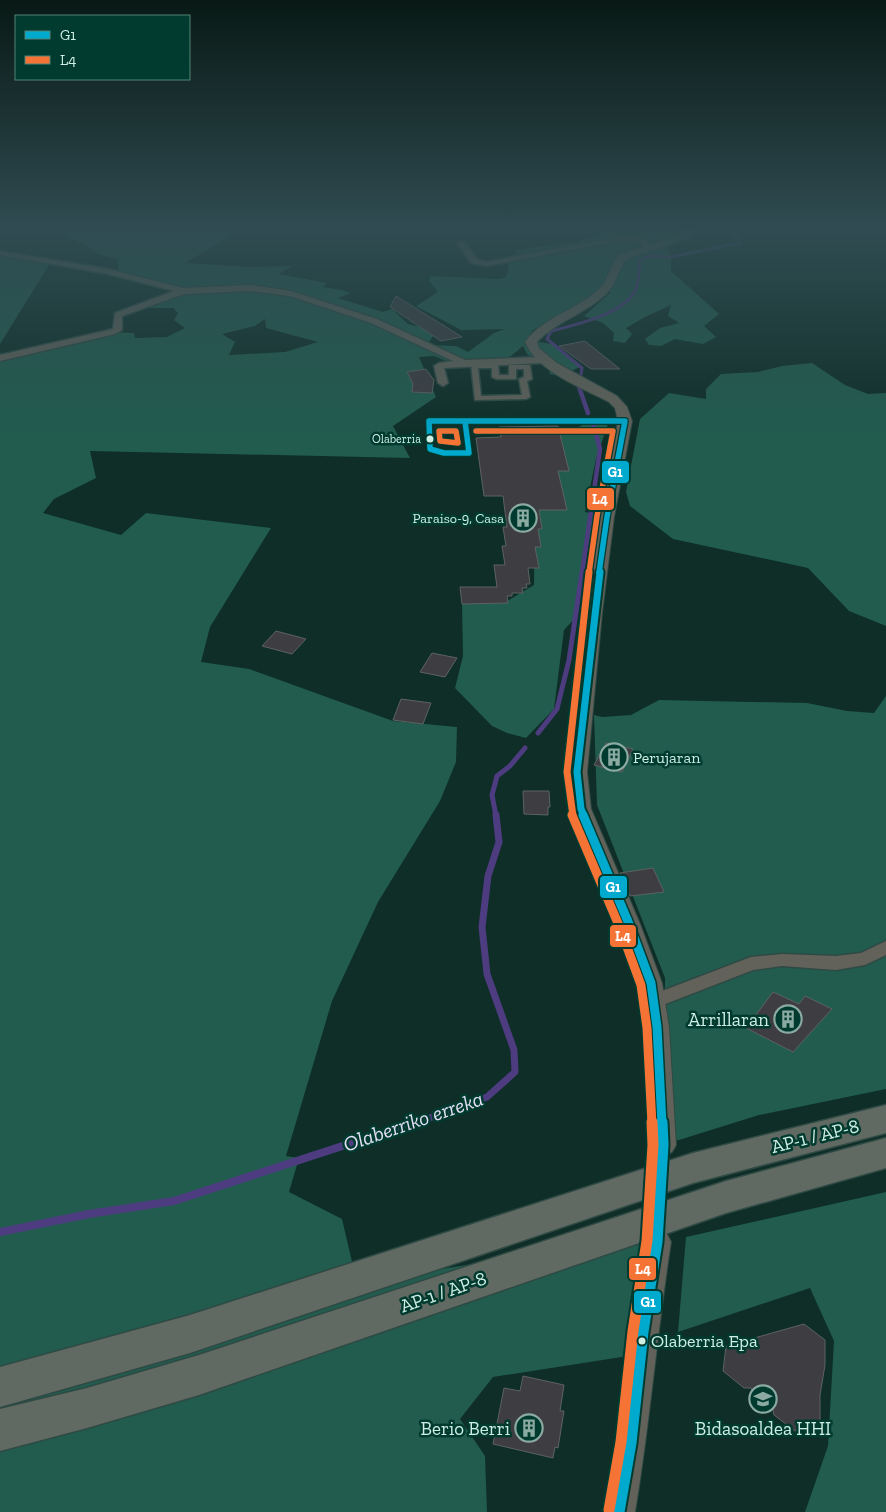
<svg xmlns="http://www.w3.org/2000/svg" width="886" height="1512" viewBox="0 0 886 1512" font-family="'Zilla Slab',serif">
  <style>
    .green { fill: #215c4e; fill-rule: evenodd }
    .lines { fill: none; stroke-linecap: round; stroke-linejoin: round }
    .stream-far4 { stroke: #4e3c81; stroke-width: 3 }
    .stream-far3 { stroke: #4e3c81; stroke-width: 4.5 }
    .stream-far2 { stroke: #4e3c81; stroke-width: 5 }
    .stream-far1 { stroke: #4e3c81; stroke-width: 7 }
    .stream { stroke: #4e3c81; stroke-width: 8 }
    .building { fill: #3e3d41; stroke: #5d6262 }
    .tertiary-tunnel { stroke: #2b4b43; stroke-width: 28; stroke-dasharray: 28 14; stroke-linecap: butt }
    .pedestrian-casing { stroke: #2f4a44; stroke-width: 3 }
    .minor-casing { stroke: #2f4a44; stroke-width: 3 }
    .tertiary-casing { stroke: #2f4a44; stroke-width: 2 }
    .motorway-casing { stroke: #2f4a44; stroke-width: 3 }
    .pedestrian { fill: #62625a; fill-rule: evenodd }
    .minor { fill: #62625a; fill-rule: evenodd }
    .tertiary { fill: #62625a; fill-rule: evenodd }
    .motorway { fill: #606a62; fill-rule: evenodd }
    .bus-1-far3-casing { stroke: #013b2f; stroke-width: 8 }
    .bus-1-far2-casing { stroke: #013b2f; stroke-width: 11 }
    .bus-1-far1-casing { stroke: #013b2f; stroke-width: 12 }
    .bus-1-casing { stroke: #013b2f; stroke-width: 15 }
    .bus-2-far3-casing { stroke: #013b2f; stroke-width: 8 }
    .bus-2-far2-casing { stroke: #013b2f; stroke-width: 11 }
    .bus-2-far1-casing { stroke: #013b2f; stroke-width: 12 }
    .bus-2-casing { stroke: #013b2f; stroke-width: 15 }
    .bus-1-far3 { stroke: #00a9ce; stroke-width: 5.5 }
    .bus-1-far2 { stroke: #00a9ce; stroke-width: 7 }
    .bus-1-far1 { stroke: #00a9ce; stroke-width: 9 }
    .bus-1 { stroke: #00a9ce; stroke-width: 11 }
    .bus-2-far3 { stroke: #f57335; stroke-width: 5.5 }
    .bus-2-far2 { stroke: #f57335; stroke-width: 7 }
    .bus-2-far1 { stroke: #f57335; stroke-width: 9 }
    .bus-2 { stroke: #f57335; stroke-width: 11 }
    .bus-dot { fill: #ceeee4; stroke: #013b2f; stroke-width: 2 }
    .labels { text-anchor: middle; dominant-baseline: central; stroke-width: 5; stroke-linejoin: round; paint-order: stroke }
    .far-bus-label { font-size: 12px; fill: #ceeee4; stroke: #013b2f; text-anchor: end }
    .far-poi-label { font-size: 14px; fill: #ceeee4; stroke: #013b2f; text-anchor: end }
    .poi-label { font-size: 16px; fill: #ceeee4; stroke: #013b2f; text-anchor: start }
    .near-bus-label { font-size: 18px; fill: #ceeee4; stroke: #013b2f; text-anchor: start }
    .near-poi-label { font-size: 19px; fill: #ceeee4; stroke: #013b2f; text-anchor: end }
    .near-street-label { font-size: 19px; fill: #ceeee4; stroke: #013b2f }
    .near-water-label { font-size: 21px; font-style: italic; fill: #e4e0f6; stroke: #013b2f }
    .line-badge { stroke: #013b2f; stroke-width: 2 }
    .badge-label { font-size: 14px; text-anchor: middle; font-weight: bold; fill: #fff }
  </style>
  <rect width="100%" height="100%" fill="#0e2e27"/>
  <path class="green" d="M57,228H233L227,238L185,263L250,267L292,266L279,274L327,283L323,287L342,290L351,293L338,298L383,312L392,309L408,324L420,327L433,336L427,345L456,346L468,352L494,333L505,329L461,330L416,306L438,292L429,281L430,276L500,279L506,277L509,268L506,261L524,258L516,255L515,250L578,242L619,228H695L656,244L667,247L671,257V271L719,314L704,326L716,337L703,344L675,339L661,346L649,345L645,339L660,328L679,323L668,316L671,305L645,317L626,328L632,334L625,343L613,341L614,333L603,323L584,316L611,292L598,291L557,317L533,330L526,340L552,344L580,367L560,376L550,374L549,369L527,354L523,346L511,356L493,361L451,363L434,356L419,357L436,397L393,426L410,458L90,451L96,478L54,499L43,513L121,535L146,513L271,528L210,627L201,662L249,669L393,721L457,727L456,762L440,801L378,902L332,1001L286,1156L299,1158L289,1192L342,1219L357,1283L648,1235L641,1354L493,1377L460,1419L485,1456L487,1512H0V353L13,355L112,332L134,333L135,338L167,337L185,328L174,320L178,313L173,308H138L184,291L118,272V259L98,254L85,245L69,238L66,232ZM265,319L266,328L318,342L285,352L229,355L235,342L222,334L255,326Z
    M0,254L49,265L0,344Z
    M812,363L845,385L868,394L886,393V626L849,611L808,568L673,539L630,506L626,492L640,419L669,393L706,399V389L721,374L758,372L782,366Z
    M590,422L608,424L596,459L585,512L594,514L576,617L564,630L554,709L526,738L507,733L492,726L455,688L463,656L462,604L504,603L534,585L535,518L515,444L563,427H578Z
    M886,696V1089L759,1115L663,1145L665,978L597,805L594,715L602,717L631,715L659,700L807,703L847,711L874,713Z
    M886,1192V1512H805L828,1446L834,1341L810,1288L678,1332L686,1237Z"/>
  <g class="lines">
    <path class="stream-far4" d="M580,381L582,368L547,339L551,331C575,325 622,315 635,291C639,283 639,269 640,260L651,256L671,257L740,243L735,234L728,228"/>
    <path class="stream-far3" d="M580,380L579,387L588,413
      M582,573L600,449L593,423"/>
    <path class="stream-far2" d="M538,733L557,709L569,660L582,572
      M496,816L492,795L497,776L510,766L525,748"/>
    <path class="stream-far1" d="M413,1124L487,1097L515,1072L514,1050L487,974L482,927L488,876L499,842L496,815"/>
    <path class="stream" d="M0,1232L89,1214L174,1201L416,1122"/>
  </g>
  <path class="building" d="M396,296L462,337L441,341L390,307Z
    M585,341L620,369H591L559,346Z
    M426,369L434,380L432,393L412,392L413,384L407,372Z
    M558,426L569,471H558L567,510H539L542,529H538L541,547H535L539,568H528L530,584H526L527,588H522L523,593H512V596H507L508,603L462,604L460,587H497L494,565H505L502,546H506L503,527H507L503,496H484L476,438L501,437L499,427Z
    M276,631L306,639L292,654L262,646Z
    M432,653L457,658L445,677L420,672Z
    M401,699L431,703L423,724L393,720Z
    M606,743L633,749L622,772L594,765Z
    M523,791H549L550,807H548V815L524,814Z
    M653,868L664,892L630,896L620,873Z
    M773,992L799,1004L805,996L832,1009L793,1052L746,1028Z
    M804,1324L825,1340V1365L820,1395V1425L795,1431L774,1415L772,1405L765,1404L753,1394L751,1388H744L723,1371L726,1346Z
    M523,1376L564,1385L560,1411H564L558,1448L555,1447L553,1458L493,1444L504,1388L520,1391Z"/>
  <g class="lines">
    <path class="tertiary-tunnel" d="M658,1228L663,1145"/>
    <g class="pedestrian-casing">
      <path id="pedestrian" d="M471,364H498L499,375H509V365H530L532,379L527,381L530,397L526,399L475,400ZM478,368H492V377L496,379H516V369H524V377L519,379L522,395L481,396Z"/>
    </g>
    <g class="minor-casing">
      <path id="minor" d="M623,236L636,237L649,241V249L642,251V244L623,240L486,266L471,263L457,243L464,241L477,259L486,262Z
        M0,251L108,269L183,288L250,285L291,291L377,319L465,360L542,357L547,360L542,363L444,368L448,383L443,386L438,383L434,366L439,363L453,361L371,323L290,296L250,291L184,294L122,316V330L115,334L0,361V355L113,329L115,313L174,291L108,274L0,255Z
        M886,941V955L865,965L836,970L782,966L753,970L655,1008L649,1006L646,1001L649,996L751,957L782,954L836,956L861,953Z"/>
    </g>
    <g class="tertiary-casing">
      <path id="tertiary" d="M691,228H704L686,239L627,259C618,269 617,283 607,293C587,313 557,321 537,342L539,348L557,363L617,396L627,407L632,421L614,517L602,613L587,772L591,809L640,924L662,983L669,1027L676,1145L672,1152L663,1156L654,1152L650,1145L645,1027L640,983L618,924L571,809L567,772L586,613L600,517L618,421L615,408L609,402C582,388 537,371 525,342C544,316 578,310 600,288C609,279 610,265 619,255L678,235Z
        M657,1230L667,1234L671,1242C657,1332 650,1422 635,1512H603C620,1422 629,1332 643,1242L647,1234Z"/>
    </g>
    <g class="motorway-casing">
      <path id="motorway" d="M886,1105V1133L693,1183L190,1353L0,1407V1367L190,1315L693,1153Z
        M886,1138V1168L726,1213L199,1395L87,1428L0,1451V1409L87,1388L199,1355L726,1181Z"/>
    </g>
    <use href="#pedestrian" class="pedestrian"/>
    <use href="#minor" class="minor"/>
    <use href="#tertiary" class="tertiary"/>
    <use href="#motorway" class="motorway"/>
    <g class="bus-1-far3-casing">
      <path id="bus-1-far3" d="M429,421H465L469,453H444L430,449Z
        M465,421H625L607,517L599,573"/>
    </g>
    <g class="bus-1-far2-casing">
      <path id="bus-1-far2" d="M584,816L581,809L577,772L600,572"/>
    </g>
    <g class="bus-1-far1-casing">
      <path id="bus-1-far1" d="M583,815L629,924L651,983L657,1027L662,1124"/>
    </g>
    <g class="bus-1-casing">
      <path id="bus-1" d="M619,1512L631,1443L643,1332L657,1242L663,1145L662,1122"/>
    </g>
    <g class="bus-2-far3-casing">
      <path id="bus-2-far3" d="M439,431H456L458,443L440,441Z
        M476,431H613L597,516L589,573"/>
    </g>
    <g class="bus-2-far2-casing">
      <path id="bus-2-far2" d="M573,816L567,772L589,572"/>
    </g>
    <g class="bus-2-far1-casing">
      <path id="bus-2-far1" d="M572,815L620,928L641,985L647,1028L652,1124"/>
    </g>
    <g class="bus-2-casing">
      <path id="bus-2" d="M609,1510L621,1442L633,1331L647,1241L653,1145L652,1122"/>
    </g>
    <use href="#bus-1-far3" class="bus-1-far3"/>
    <use href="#bus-1-far2" class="bus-1-far2"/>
    <use href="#bus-1-far1" class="bus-1-far1"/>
    <use href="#bus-1" class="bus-1"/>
    <use href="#bus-2-far3" class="bus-2-far3"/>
    <use href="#bus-2-far2" class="bus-2-far2"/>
    <use href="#bus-2-far1" class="bus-2-far1"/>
    <use href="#bus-2" class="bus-2"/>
  </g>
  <linearGradient id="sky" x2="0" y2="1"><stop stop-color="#081915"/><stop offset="0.52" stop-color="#304c52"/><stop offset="1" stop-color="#304c52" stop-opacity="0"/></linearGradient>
  <rect width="886" height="440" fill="url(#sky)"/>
  <defs>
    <g id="building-ring" transform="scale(1.4375)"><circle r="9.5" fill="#013b2f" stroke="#8baba2" stroke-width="1.5"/><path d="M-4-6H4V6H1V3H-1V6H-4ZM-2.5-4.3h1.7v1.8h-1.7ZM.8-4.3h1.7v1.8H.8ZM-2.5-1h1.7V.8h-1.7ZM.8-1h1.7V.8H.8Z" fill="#8baba2"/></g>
    <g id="school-ring" transform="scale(1.4375)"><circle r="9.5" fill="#013b2f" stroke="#8baba2" stroke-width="1.5"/><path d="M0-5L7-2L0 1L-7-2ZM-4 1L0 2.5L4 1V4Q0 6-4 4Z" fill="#8baba2"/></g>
  </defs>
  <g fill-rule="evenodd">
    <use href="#building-ring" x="523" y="518"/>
    <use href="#building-ring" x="614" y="757"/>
    <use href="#building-ring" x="788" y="1019"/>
    <use href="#school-ring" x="763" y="1399"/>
    <use href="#building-ring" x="529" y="1428"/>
  </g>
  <g class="bus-dot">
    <circle cx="430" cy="439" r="4.5"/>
    <circle cx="642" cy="1341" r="4.5"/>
  </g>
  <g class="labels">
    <g class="far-bus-label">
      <text x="421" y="439">Olaberria</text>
    </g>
    <g class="far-poi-label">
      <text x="504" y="518">Paraiso-9, Casa</text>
    </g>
    <g class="poi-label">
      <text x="633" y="757">Perujaran</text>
    </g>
    <g class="near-bus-label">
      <text x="651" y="1341">Olaberria Epa</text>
    </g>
    <g class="near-poi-label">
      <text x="769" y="1019">Arrillaran</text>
      <text x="510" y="1428">Berio Berri</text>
      <text x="763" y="1428" text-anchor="middle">Bidasoaldea HHI</text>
    </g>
    <g class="near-street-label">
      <text transform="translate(815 1136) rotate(-14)">AP-1 / AP-8</text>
      <text transform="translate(443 1292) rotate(-19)">AP-1 / AP-8</text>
    </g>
    <g class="near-water-label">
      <text transform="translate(413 1121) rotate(-19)">Olaberriko erreka</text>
    </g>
  </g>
  <g class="line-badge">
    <rect x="601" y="460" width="29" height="24" rx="5" fill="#00a9ce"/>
    <rect x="586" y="487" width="29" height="24" rx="5" fill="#f57335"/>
    <rect x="599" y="875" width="29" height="24" rx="5" fill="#00a9ce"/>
    <rect x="609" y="924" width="28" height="24" rx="5" fill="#f57335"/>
    <rect x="628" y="1257" width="29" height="24" rx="5" fill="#f57335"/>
    <rect x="633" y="1290" width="29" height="24" rx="5" fill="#00a9ce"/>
  </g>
  <g class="badge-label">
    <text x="615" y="477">G1</text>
    <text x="600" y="504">L4</text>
    <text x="613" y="892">G1</text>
    <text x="623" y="941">L4</text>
    <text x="643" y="1274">L4</text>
    <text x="648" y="1307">G1</text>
  </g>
  <rect x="15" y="15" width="175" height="65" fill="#013b2f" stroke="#538377"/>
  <rect x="25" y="31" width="25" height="8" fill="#00a9ce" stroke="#538377"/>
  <text x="60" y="40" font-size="15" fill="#ceeee4">G1</text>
  <rect x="25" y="56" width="25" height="8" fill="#f57335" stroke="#538377"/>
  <text x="60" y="65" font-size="15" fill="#ceeee4">L4</text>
</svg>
